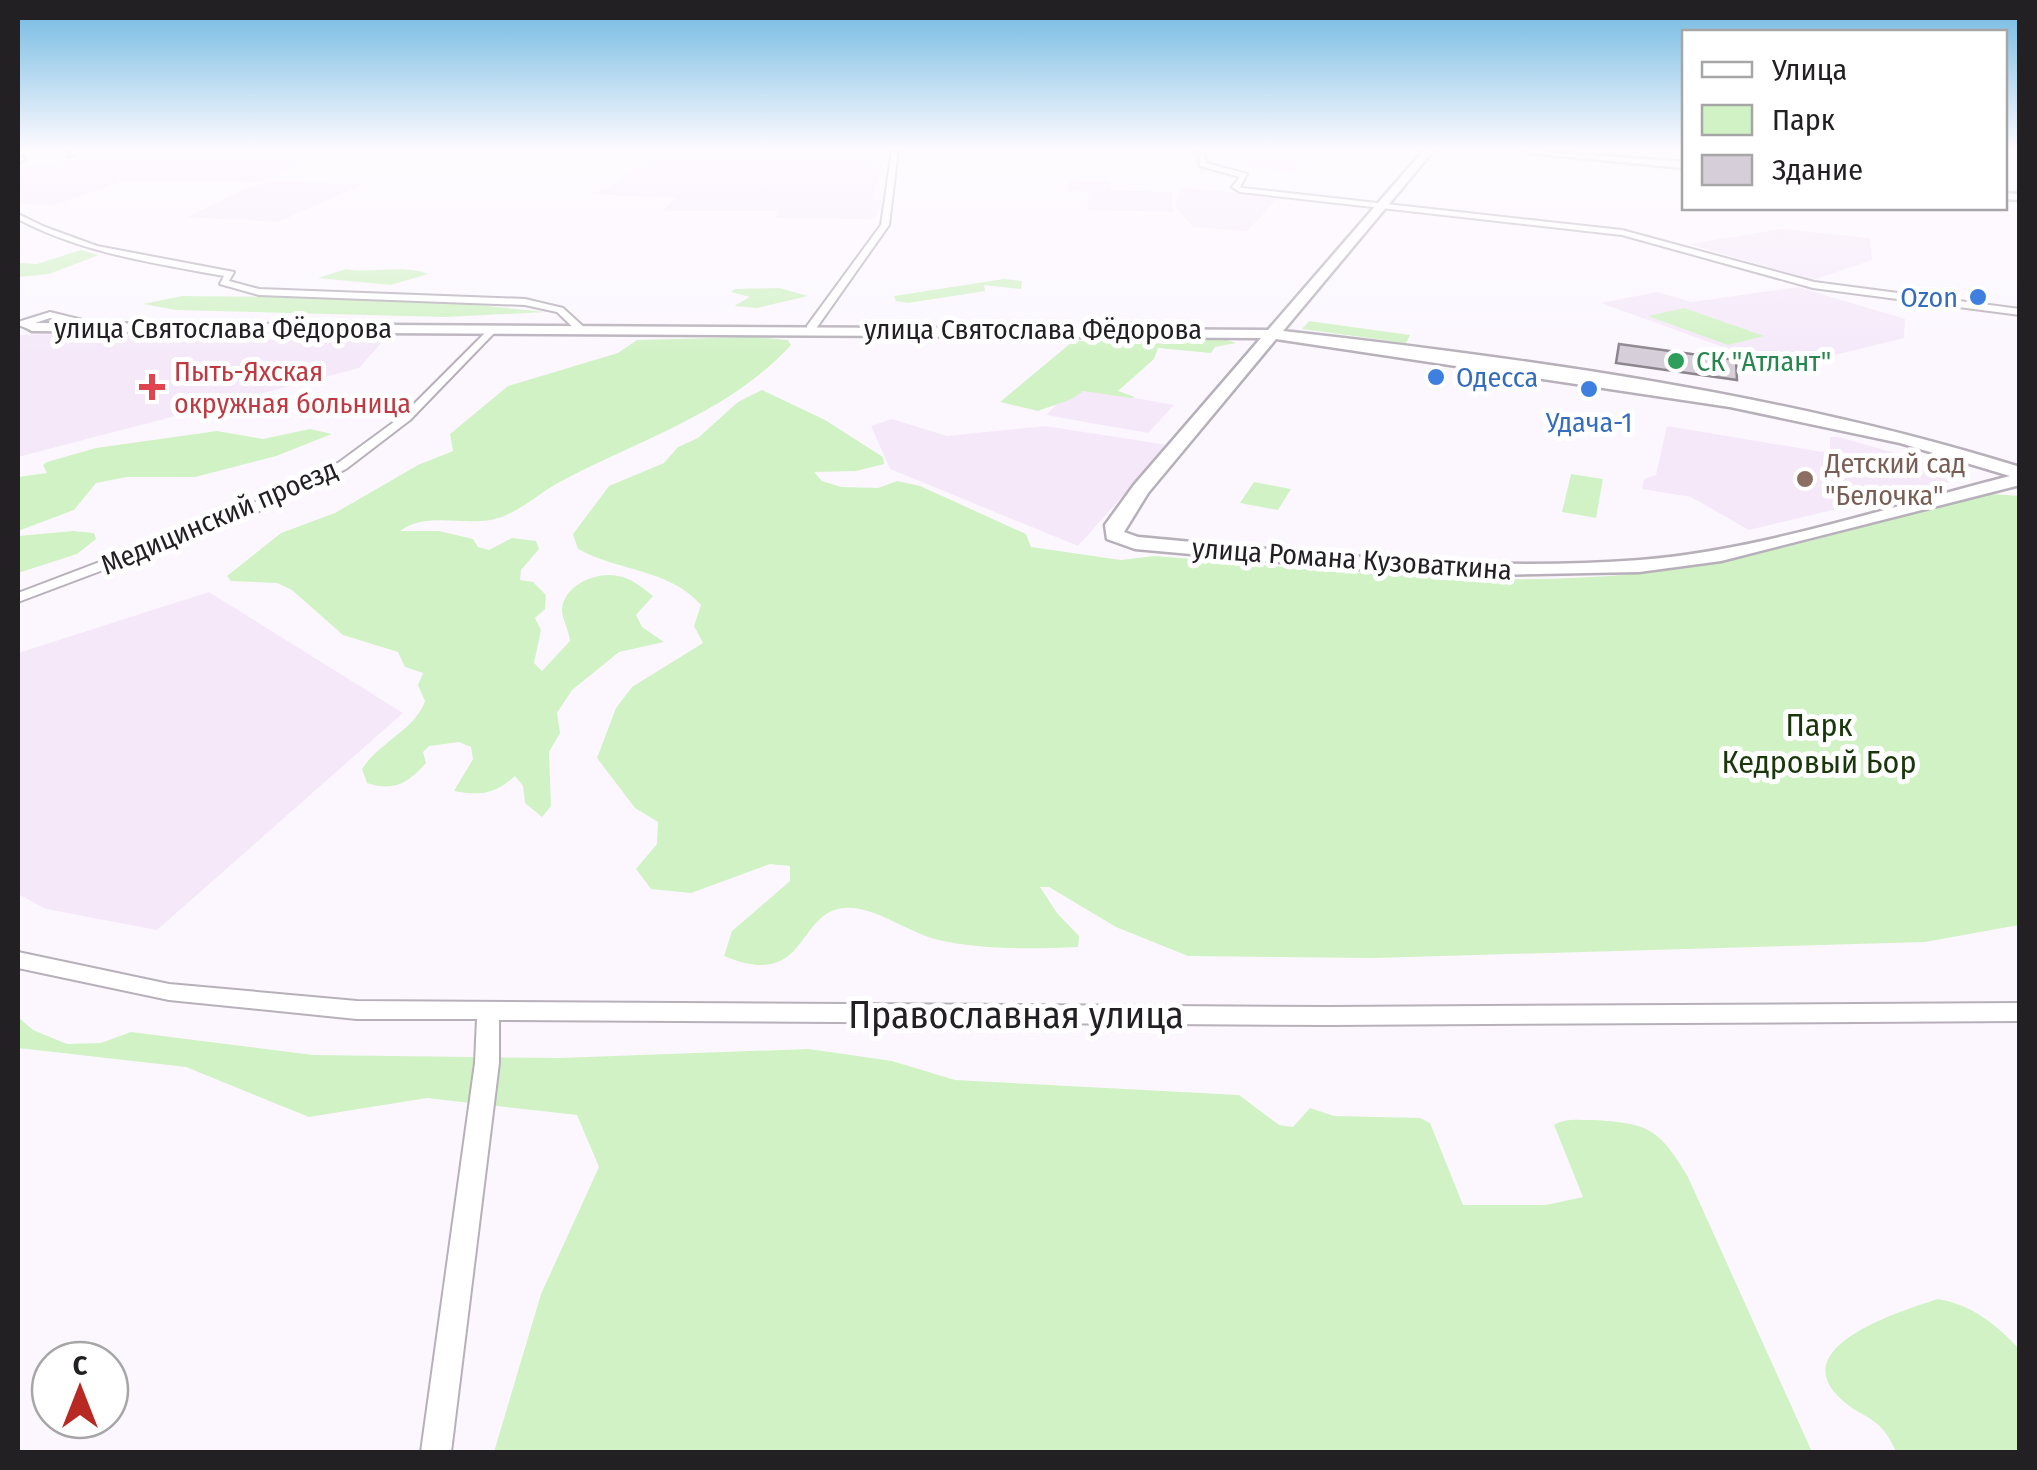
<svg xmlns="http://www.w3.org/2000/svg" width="2037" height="1470" viewBox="0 0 2037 1470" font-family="'Fira Sans Condensed',sans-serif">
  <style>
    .built { fill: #f5e9f9 }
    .green { fill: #d1f2c5 }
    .building { fill: #d6cfd9; stroke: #8c858e; stroke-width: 2.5 }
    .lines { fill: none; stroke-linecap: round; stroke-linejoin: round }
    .street-casing { stroke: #b7b0ba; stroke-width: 4 }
    .secondary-casing { stroke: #b7b0ba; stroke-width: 5 }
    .street { fill: #fff; fill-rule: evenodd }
    .secondary { fill: #fff; fill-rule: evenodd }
    .shop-dot { fill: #3f7fe0; stroke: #fff; stroke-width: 4 }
    .leisure-dot { fill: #2e9e5b; stroke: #fff; stroke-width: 4 }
    .health-dot { fill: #e0444e; stroke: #fff; stroke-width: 4 }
    .education-dot { fill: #8d6e63; stroke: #fff; stroke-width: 4 }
    .labels { text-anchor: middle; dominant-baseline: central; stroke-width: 10; stroke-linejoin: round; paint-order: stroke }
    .far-shop-label { font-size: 28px; fill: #366cbe; stroke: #fff; text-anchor: end }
    .far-street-label { font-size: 28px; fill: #232024; stroke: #fff }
    .far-leisure-label { font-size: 28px; fill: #27864d; stroke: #fff; text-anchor: start }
    .far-health-label { font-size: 28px; fill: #be3a42; stroke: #fff; text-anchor: start }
    .far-education-label { font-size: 28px; fill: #785e54; stroke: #fff; text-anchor: start }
    .park-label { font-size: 32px; fill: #19370b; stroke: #fff }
    .near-street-label { font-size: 38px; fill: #232024; stroke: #fff }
  </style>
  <rect width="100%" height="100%" fill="#fcf7ff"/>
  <path class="built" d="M176,150H233L223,160H310L259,182L123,181L51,206L18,203V171L33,165Z
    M663,150H878L874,162L883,163L872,199L882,200L875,219L776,218L777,211H663L675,198L590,194L609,187Z
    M1214,150H1316L1296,173L1208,163V154Z
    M1070,180L1111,182L1110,190L1172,192L1173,212L1087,210L1089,192L1067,191Z
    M278,182L365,184L278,222L187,217L251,186Z
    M1181,187L1279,197L1247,231L1193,227L1175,205Z
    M1782,229L1870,238L1872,260L1813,280L1689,244Z
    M1798,287L1905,319L1904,338L1781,368L1601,303L1657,292L1692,302Z
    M100,332L173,335L179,339L383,341L359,368L18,457V335Z
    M1075,387L1174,405L1148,433L1046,415Z
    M892,419L947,436L1045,426L1168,445L1078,546L890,469L871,426Z
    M1667,426L1822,452L1830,449V437H1838L1957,470L1966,478L1749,530L1691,497L1642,489L1644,479L1656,475Z
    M209,592L403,713L157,930L46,909L18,894V653Z"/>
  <path class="green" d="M81,250L99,255L49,274L18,277V263L37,264Z
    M346,269C370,274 403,264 428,274L391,285L318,278Z
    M1004,279L1022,281L1021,289L984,285L985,291L908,303L896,301L894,296Z
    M779,288L808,296L757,308L734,306L750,297L731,292L735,289Z
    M182,296L408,298L546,312L445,317L176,310L143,304Z
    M1684,308L1764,336L1728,345L1648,316Z
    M1309,321L1410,335L1406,343L1302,329Z
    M1121,336L1154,337L1153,342C1181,350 1212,332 1236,343L1215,347L1211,353L1158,348L1154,359L1118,391L1135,397L1131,398L1083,391C1073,401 1053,405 1038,411L1000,402L1072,342Z
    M754,337L788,340L791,345C728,414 635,441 556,484C539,494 522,509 504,516C472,530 429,509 400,531H439L473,539L478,547L489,550L512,538L536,541L539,549L521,570L520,580L533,582L546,595L545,609L535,618L541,630L534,663L542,671L570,641C569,630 562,619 562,610C563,585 597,571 618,576C631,578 643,588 653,596L636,615L642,627L664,642L619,652L572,690L557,713L560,733L549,752L551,806L542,817L525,803L523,786L515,776C495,794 481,796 454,791L473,759L471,747L459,742L429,746L423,752L426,763C408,783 394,792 367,783L362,769C379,742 415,730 425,701L418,685L423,673L405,667L398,652L343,635L292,590L277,583L231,581L227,576L281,533L335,513L418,465L453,451L450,434L508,386L618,353L637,340Z
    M762,390L825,420L883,457L884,464L856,471L814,472L822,481L841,487L878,488L897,481L920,486L1026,534L1031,547L1121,560L1154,556C1315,568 1481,590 1642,573C1760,561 1876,520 1992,494L2020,496L2019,925L1925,942L1374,958L1188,956L1116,927L1049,887H1040L1057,913L1079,936L1078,947C1034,949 982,950 939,940C911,934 881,910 852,908C794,904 813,993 724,956L732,931L790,881V866L770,864L691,893L651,889L636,869L657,844L658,822L635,808L597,758L616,708L632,687L703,643L694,626L701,605C670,569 617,571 578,549L573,534L609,486L664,463L678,447L698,438L738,402Z
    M310,429L332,434L276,456L195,477H127L96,483L74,510L18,531V477L47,473L43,465L47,462L96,448L217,431L263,439Z
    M1571,474L1603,479L1596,518L1562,512Z
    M1254,482L1291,489L1278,510L1240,503Z
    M73,531L94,533L96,539L77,554L18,573V536Z
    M18,1017L33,1030L67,1044L101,1043L131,1032L313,1055L559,1058L809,1049L892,1061L955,1080L1239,1095L1279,1125L1293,1127L1310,1108L1334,1116L1420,1118L1430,1123L1463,1205H1546L1583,1197L1554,1125C1565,1118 1579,1120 1592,1120C1648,1123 1659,1128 1688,1177L1812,1452H494L541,1294L599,1167L577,1115L427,1098L309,1117L186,1067L18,1048Z
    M1938,1299C1972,1305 1996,1324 2019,1349V1452H1896C1880,1412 1859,1420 1836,1394C1790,1344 1907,1309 1938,1299Z"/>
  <path class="building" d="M1619,344L1736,360L1737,380L1616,363Z"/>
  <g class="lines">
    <g class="street-casing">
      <path id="street" d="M73,150H80L73,156H69Z
        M892,150H898L889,225L815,330H807V326L881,225Z
        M1192,150L1204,154L1206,163L1247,174L1240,187L1242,188L1622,230L1814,282L2020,309V315L1813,288L1622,235L1240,192L1232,187L1240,177L1200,166L1199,156Z
        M18,158L21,157L25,159L18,163Z
        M18,214L45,227L97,246L234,272L229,281L259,289L525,299L563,308L587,330L578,332L557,312L525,305L259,295L220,284L224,276C153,263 82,253 18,219Z
        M50,312L103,325L104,327L99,330L50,318L32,324L37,327L32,330L18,325V322Z
        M492,326L496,327V331L410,420L346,469L257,512L18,602V593L247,506L338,463L402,416Z
        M18,952L169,984L357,1001L1329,1007L2020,1003V1021L1329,1025L499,1020V1063L451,1452H421L475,1063L477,1019H357L169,1000L18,968Z"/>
    </g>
    <g class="secondary-casing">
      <path id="secondary" d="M1424,150H1434L1283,331C1530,359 1782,393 2020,467V485L1721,561L1639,572L1437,576L1135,549L1107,539L1105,525L1134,485L1261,338L32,331L25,327L32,323L1268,330ZM1276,339L1730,407L1900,443L2010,476C1891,506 1763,550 1640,560C1472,573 1305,552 1138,537L1124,532L1148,493Z
        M1524,150L1684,162V168L1529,153Z
        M2004,193L2020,194V200L2004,199Z"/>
    </g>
    <use href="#street" class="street"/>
    <use href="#secondary" class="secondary"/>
  </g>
  <linearGradient id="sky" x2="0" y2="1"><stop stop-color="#6db7e0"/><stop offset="0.42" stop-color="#fefbff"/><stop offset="1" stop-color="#fefbff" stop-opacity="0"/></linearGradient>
  <rect width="2037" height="356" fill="url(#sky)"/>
  <g class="shop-dot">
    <circle cx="1978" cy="297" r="10"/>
    <circle cx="1436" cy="377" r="10"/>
    <circle cx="1589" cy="389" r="10"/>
  </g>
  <circle class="leisure-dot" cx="1676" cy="361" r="10"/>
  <path class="health-dot" d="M147 372h10v10h10v10h-10v10h-10v-10h-10v-10h10z"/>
  <circle class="education-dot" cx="1805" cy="479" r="10"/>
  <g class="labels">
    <g class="far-shop-label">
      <text x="1958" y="297">Ozon</text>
      <text x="1456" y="377" text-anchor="start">Одесса</text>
      <text x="1589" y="422" text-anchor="middle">Удача-1</text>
    </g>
    <g class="far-street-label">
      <text x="223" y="328">улица Святослава Фёдорова</text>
      <text x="1033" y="329">улица Святослава Фёдорова</text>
      <text transform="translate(219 517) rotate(-23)">Медицинский проезд</text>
      <text transform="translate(1352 559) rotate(4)">улица Романа Кузоваткина</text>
    </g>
    <g class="far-leisure-label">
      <text x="1696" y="361">СК "Атлант"</text>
    </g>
    <g class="far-health-label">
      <text x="174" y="371">Пыть-Яхская<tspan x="174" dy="32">окружная больница</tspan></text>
    </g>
    <g class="far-education-label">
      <text x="1825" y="463">Детский сад<tspan x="1825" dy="32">"Белочка"</tspan></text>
    </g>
    <g class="park-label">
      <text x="1819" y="725">Парк<tspan x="1819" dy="37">Кедровый Бор</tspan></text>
    </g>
    <g class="near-street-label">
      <text x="1016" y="1015">Православная улица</text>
    </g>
  </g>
  <rect width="2037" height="1470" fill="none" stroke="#232024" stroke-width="40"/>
  <rect x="1682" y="30" width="325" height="180" fill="#ffffff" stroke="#a7a6a7" stroke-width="2.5"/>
  <rect x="1702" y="62" width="50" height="15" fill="#ffffff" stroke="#a7a6a7" stroke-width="2.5"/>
  <text x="1772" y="80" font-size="30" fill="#232024">Улица</text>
  <rect x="1702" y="105" width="50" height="30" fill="#d1f2c5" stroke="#a7a6a7" stroke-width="2.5"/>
  <text x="1772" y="130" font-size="30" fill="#232024">Парк</text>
  <rect x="1702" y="155" width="50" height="30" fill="#d6cfd9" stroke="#a7a6a7" stroke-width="2.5"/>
  <text x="1772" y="180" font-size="30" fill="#232024">Здание</text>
  <g transform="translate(80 1390)"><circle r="48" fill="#ffffff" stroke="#a7a6a7" stroke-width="2.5"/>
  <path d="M0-8L18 38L0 25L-18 38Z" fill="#b82923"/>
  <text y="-15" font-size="28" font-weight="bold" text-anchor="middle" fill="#232024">С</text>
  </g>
</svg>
